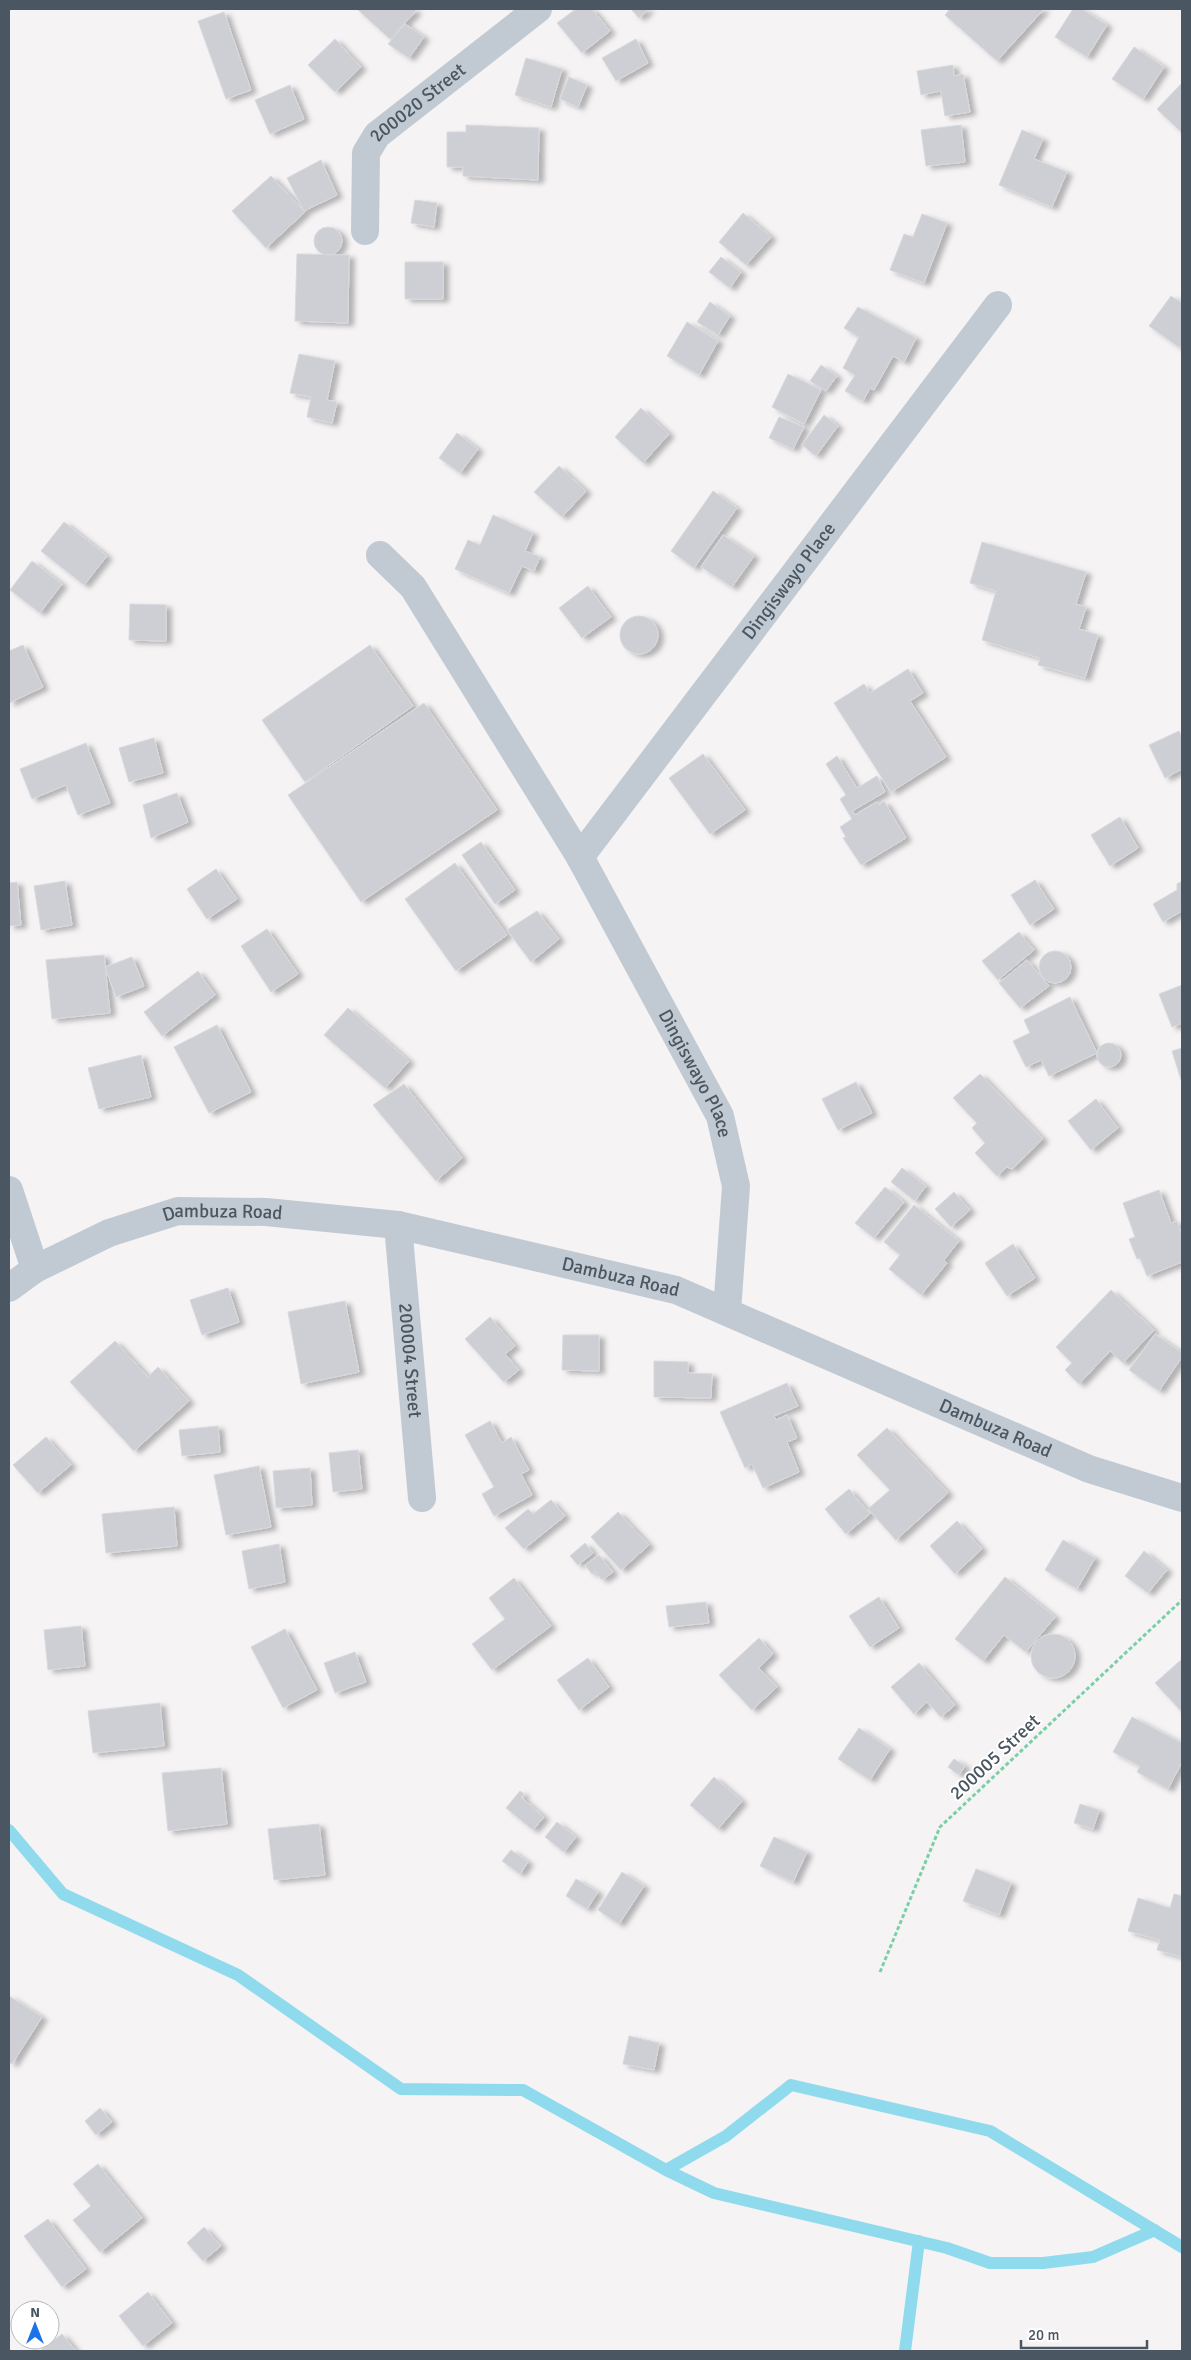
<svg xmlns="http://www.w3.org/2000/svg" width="1191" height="2360" viewBox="0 0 1191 2360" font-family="Signika,sans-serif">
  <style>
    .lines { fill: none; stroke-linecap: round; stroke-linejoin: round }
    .stream { stroke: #90daee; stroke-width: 12 }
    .building { fill: #cdcfd5; stroke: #d7d9de; filter: url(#shadow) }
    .path { stroke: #7ad0a6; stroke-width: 3; stroke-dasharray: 4 2.5; stroke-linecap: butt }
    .minor { stroke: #c1cad2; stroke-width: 28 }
    .labels { text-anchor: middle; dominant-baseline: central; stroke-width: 4; stroke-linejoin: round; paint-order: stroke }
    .street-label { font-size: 19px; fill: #4a5661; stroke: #fff }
  </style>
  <defs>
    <filter id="shadow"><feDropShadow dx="5.5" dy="3" stdDeviation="2.5" flood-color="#0004"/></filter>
  </defs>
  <rect width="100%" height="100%" fill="#f5f3f3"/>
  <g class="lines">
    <path class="stream" d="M9,1830L63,1894L238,1975L401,2089L523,2090L666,2170L726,2136L791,2085L990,2131L1182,2247
      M666,2170L714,2193L947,2248L990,2263H1043L1093,2257L1155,2230
      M905,2351L919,2241"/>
  </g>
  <path class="building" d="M357,9H413L416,11L390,39Z
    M576,9H592L610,31L582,53L557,23Z
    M631,9H649L639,18Z
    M950,9H1044L997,61L945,15Z
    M1073,9H1082L1107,25L1087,57L1055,37Z
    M224,12L251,90L226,99L198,21Z
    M405,24L424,37L409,58L388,44Z
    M335,39L361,67L335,92L308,65Z
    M636,39L648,63L616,81L602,58Z
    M1134,47L1164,67L1143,99L1112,79Z
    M526,58L562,69L551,107L515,95Z
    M953,65L954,76L963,74L970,112L945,116L941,91L921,95L917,71Z
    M569,77L587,85L578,107L560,99Z
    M1182,83V133L1157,109Z
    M290,85L304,119L270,134L255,100Z
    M466,125L539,128L538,180L463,176V167H447V132H466Z
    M961,125L965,162L926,166L921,130Z
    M1022,130L1043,139L1034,159L1067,172L1052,207L999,185Z
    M321,160L337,195L304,211L287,178Z
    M271,176L305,212L266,248L232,211Z
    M415,200L437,203L434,227L411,223Z
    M743,213L771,237L746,265L719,242Z
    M922,214L947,223L924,283L890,270L904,234L913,237Z
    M314 241a14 14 0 1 1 28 0a14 14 0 1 1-28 0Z
    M297,254L349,255L348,323L295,321Z
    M721,257L741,272L730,288L709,272Z
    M405,262H443V299H405Z
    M1171,296L1182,303V345L1180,348L1149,326Z
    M710,302L730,316L718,335L697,322Z
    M858,307L916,338L904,362L893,356L874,390L870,388L863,401L845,391L855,375L843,368L859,337L844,328Z
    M687,322L718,341L699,375L667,356Z
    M299,354L335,361L327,400L337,402L332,423L307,417L311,397L290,393Z
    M821,365L837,376L826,391L810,381Z
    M788,374L821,390L804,424L772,407Z
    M641,408L669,434L643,463L615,437Z
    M824,415L838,426L816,456L802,445Z
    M779,417L804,427L793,449L769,438Z
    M457,433L478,449L460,473L439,458Z
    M559,466L586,491L562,517L534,492Z
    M713,491L737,508L694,568L671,551Z
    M493,515L533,533L525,551L540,557L534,571L522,566L509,593L455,569L468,540L480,545Z
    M64,522L107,556L84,585L41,551Z
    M723,535L754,556L732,587L701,567Z
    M982,542L1086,572L1076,604L1086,607L1079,629L1098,635L1085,678L1038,665L1040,658L982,640L996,591L970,583Z
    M32,561L62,584L40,613L10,590Z
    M588,586L611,617L582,638L559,608Z
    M130,604L166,605V641L129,640Z
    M620 635a19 19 0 1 1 38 0a19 19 0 1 1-38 0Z
    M23,645L43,687L9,703V651Z
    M370,645L413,706L305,782L262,720Z
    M908,669L923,693L910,701L946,757L891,792L834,703L864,684L870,693Z
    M424,703L497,810L361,902L288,795Z
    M1179,731L1182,737V769L1165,778L1149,745Z
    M154,738L163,773L129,782L119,748Z
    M86,743L110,803L78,815L66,785L32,799L20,769Z
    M703,754L745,810L710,834L669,778Z
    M837,756L857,788L877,776L885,792L852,811L855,815L877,802L879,805L884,801L906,838L861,865L843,838L846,837L840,827L852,819L840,799L846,795L826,764Z
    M177,793L188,822L151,838L143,805Z
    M1120,817L1138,848L1110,866L1091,835Z
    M481,842L515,890L495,904L462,855Z
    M455,863L507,935L456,971L405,899Z
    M216,869L237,899L207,919L187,889Z
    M1035,880L1054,909L1030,925L1011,895Z
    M65,881L72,925L41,930L34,886Z
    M1182,881V911L1163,922L1153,904L1177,890V884Z
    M17,882L21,925L9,926V883Z
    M537,911L559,939L531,962L507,930Z
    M267,929L298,974L271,992L241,946Z
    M1019,932L1034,950L998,980L982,961Z
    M1039 967a16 16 0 1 1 32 0a16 16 0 1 1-32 0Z
    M104,955L110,1013L52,1019L46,960Z
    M132,957L144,986L116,997L105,967Z
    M1027,960L1049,986L1020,1008L999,983Z
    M198,971L215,995L162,1036L144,1012Z
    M1182,985V1023L1172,1027L1159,994Z
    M1070,997L1097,1053L1049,1076L1041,1060L1026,1067L1013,1041L1030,1033L1024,1020Z
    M348,1008L409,1061L385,1088L324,1035Z
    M217,1025L251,1092L209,1113L174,1047Z
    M1097 1055a12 12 0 1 1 24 0a12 12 0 1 1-24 0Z
    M1182,1048V1083L1172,1051Z
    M141,1055L151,1097L99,1109L88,1068Z
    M980,1074L1043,1139L1012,1169L1007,1167L997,1176L975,1153L985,1143L972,1128L977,1123L953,1098Z
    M856,1082L872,1113L838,1130L822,1099Z
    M404,1084L462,1158L436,1181L373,1105Z
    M1096,1099L1118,1128L1091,1150L1068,1121Z
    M902,1168L926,1186L915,1201L891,1182Z
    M885,1187L904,1202L874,1238L855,1223Z
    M1159,1190L1171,1223L1177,1221L1182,1235V1262L1147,1276L1140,1258L1137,1259L1129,1239L1135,1237L1123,1203Z
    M954,1192L970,1210L951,1227L935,1209Z
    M914,1205L959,1241L944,1260L947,1263L921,1295L889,1269L900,1255L884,1242Z
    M1013,1244L1035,1278L1007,1296L985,1263Z
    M228,1288L239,1322L202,1335L190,1300Z
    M1111,1290L1154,1330L1123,1363L1110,1351L1079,1384L1065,1370L1072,1363L1056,1347Z
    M345,1301L359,1372L301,1384L288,1312Z
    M490,1317L515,1346L505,1354L519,1370L504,1382L465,1339Z
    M1155,1334L1182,1353V1357L1159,1391L1129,1370Z
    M563,1335H599V1371L562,1370Z
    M115,1341L148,1377L158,1367L189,1401L134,1451L70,1382Z
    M654,1361L688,1362V1373L712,1374L711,1398L654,1397Z
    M787,1383L798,1406L774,1416L776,1420L787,1415L797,1438L787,1442L799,1472L763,1488L752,1464L745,1468L720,1412Z
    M490,1421L502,1443L511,1437L529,1470L521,1474L532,1495L494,1516L482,1494L494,1487L465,1435Z
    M218,1426L220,1452L182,1456L179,1430Z
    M887,1428L948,1493L896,1540L868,1509L890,1490L857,1455Z
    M46,1437L71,1465L38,1493L13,1465Z
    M358,1450L362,1489L333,1492L329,1453Z
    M259,1466L271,1527L226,1535L214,1475Z
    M310,1468L312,1505L276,1508L273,1471Z
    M849,1489L870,1514L846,1534L825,1509Z
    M551,1500L565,1516L524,1549L505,1528L528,1509L533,1514Z
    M174,1507L177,1546L106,1553L102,1514Z
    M618,1512L649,1545L621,1570L591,1537Z
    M957,1521L982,1549L955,1574L930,1546Z
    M1063,1540L1095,1558L1077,1589L1045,1570Z
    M585,1543L593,1553L578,1565L570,1556Z
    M279,1544L285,1582L249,1589L242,1551Z
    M1144,1551L1167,1570L1148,1593L1125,1576Z
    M599,1555L613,1572L602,1580L595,1571L592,1574L585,1565Z
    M1005,1577L1055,1617L1026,1652L1004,1635L983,1661L955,1639Z
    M514,1578L551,1626L492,1670L472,1644L505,1619L489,1598Z
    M879,1597L899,1628L870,1647L849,1616Z
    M706,1602L709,1623L669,1627L666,1606Z
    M81,1626L85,1666L48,1670L44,1630Z
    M285,1629L317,1690L283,1708L251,1647Z
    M1031 1656a22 22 0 1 1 44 0a22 22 0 1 1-44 0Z
    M759,1638L773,1654L759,1668L777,1687L752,1710L719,1675Z
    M355,1652L366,1682L335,1693L324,1663Z
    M588,1658L609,1687L579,1710L557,1680Z
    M1182,1659V1712L1155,1683Z
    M919,1663L955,1705L941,1717L927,1702L914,1714L891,1687Z
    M160,1703L164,1746L93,1753L88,1711Z
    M1132,1717L1182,1743V1762L1168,1789L1137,1772L1140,1766L1113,1752Z
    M859,1728L890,1749L870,1780L838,1759Z
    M954,1759L965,1766L959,1775L948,1767Z
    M221,1768L227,1824L168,1831L162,1773Z
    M714,1777L742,1801L718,1829L690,1805Z
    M520,1791L524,1794L521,1797L544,1817L533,1830L506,1808Z
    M1080,1804L1099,1810L1093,1829L1074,1823Z
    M557,1822L576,1837L564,1852L545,1837Z
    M319,1824L325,1875L274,1880L268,1829Z
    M774,1837L807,1852L793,1882L760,1866Z
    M511,1850L528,1862L520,1874L502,1861Z
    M976,1869L1011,1883L999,1915L963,1901Z
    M622,1872L644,1886L619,1924L598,1910Z
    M576,1879L598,1892L587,1909L566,1896Z
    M1174,1894L1182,1896V1957L1157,1950L1160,1940L1128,1931L1138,1898L1170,1908Z
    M9,1996L42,2017L12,2064L9,2062Z
    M629,2036L659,2043L654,2070L623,2064Z
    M100,2108L112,2122L96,2135L85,2121Z
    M98,2164L142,2218L100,2252L73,2220L91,2206L73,2184Z
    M48,2219L86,2269L62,2287L24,2236Z
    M204,2227L221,2246L203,2261L187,2243Z
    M148,2292L172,2323L143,2346L119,2316Z
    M62,2334L76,2351H40Z"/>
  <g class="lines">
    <path class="path" d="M880,1972L940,1827L1182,1600"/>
    <g class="minor">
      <path id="s1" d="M365,231L366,153L377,135L538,9"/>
      <path id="s2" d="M380,555L413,587L580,857L720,1116L736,1186L727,1311"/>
      <path id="s3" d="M580,857L998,305"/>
      <path d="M9,1190L35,1269L9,1288"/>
      <path id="s4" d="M398,1225L422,1498"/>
      <path id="s5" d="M35,1269L109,1233L178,1211L266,1212L398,1225L676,1290L1089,1469L1182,1498"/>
    </g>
  </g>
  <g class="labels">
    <g class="street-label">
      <text stroke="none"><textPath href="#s1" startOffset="151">200020 Street</textPath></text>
      <text stroke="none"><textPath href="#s3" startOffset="346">Dingiswayo Place</textPath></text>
      <text stroke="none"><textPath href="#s2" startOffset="609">Dingiswayo Place</textPath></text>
      <text stroke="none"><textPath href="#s5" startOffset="199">Dambuza Road</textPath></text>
      <text stroke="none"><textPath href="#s5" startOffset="604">Dambuza Road</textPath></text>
      <text stroke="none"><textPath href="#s4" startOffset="136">200004 Street</textPath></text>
      <text stroke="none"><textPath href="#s5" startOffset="1009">Dambuza Road</textPath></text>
      <text transform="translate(995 1757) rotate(-43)">200005 Street</text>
    </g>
  </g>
  <rect width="1191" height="2360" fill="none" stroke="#4a5661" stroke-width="20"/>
  <g transform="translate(35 2325)"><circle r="24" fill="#ffffff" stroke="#b7bbc0"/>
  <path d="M0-4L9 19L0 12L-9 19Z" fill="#1a73e8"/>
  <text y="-8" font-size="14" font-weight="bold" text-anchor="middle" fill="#4a5661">N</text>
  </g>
  <path d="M1021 2340v8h126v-8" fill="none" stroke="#4a5661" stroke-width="2.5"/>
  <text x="1028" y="2340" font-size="15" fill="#4a5661" stroke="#ffffff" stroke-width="4" paint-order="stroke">20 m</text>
</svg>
